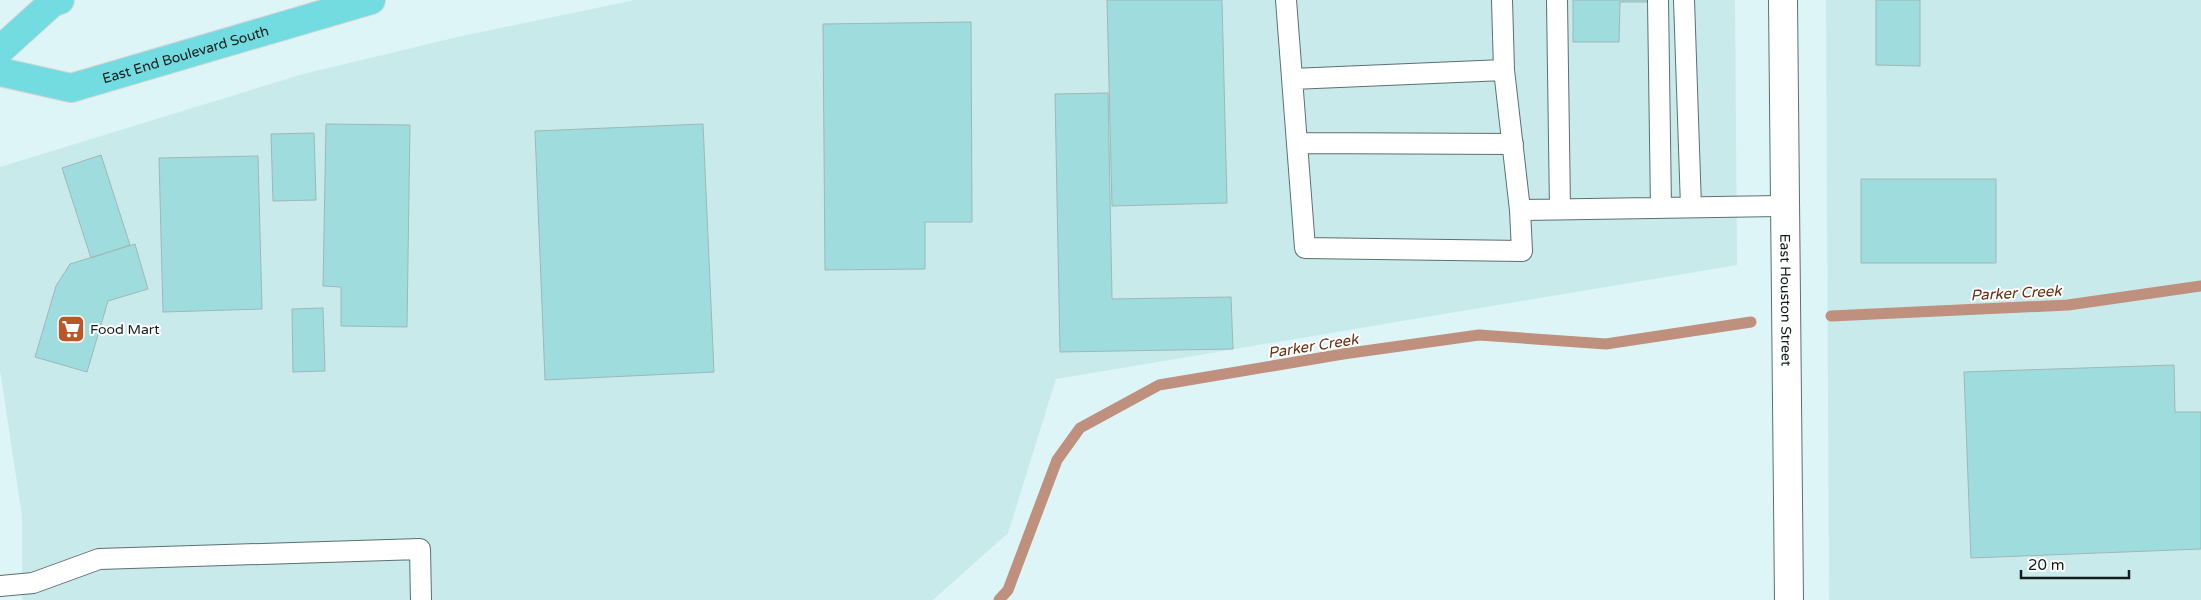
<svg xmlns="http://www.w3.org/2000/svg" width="2201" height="600" viewBox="0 0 2201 600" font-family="'Varela Round',sans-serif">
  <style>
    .built { fill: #c8eaeb }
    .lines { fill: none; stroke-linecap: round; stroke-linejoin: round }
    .stream { stroke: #be907d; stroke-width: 11 }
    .building { fill: #9fdcdd; stroke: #a0b7b8 }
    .service-casing { stroke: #5b7071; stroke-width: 22 }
    .tertiary-casing { stroke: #5b7071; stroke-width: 30 }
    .trunk-casing { stroke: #d5d6d6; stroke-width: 30 }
    .service { stroke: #fff; stroke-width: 20 }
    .tertiary { stroke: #fff; stroke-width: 28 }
    .trunk { stroke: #72dce0; stroke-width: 28 }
    .labels { text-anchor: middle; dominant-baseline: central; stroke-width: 4; stroke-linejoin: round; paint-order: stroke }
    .street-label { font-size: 14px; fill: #131c1c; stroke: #fff }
    .poi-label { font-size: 14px; fill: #131c1c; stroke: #fff; text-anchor: start }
    .water-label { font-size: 15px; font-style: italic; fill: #692f12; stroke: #fff }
  </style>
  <rect width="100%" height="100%" fill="#ddf5f6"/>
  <path class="built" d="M635,0H1735L1737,265L1056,379L1008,533L933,600H22V516L0,370V167L303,74L462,36Z
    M1826,0H2201V600H1829Z"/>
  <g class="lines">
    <path class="stream" d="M1831,316L2068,305L2201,286
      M999,600L1008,590L1057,460L1080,428L1159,385L1343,354L1479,335L1606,344L1751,322"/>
  </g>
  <path class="building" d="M1107,0H1222L1227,203L1112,206Z
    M1573,0H1649V2H1620L1619,42H1573Z
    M1876,0H1920V66L1876,65Z
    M971,22L972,222H925V269L825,270L823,24Z
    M1108,93L1112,299L1231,297L1233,349L1060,352L1055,94Z
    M326,124L410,125L407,327L341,326V287L323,286Z
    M703,124L714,372L545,380L535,131Z
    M314,133L316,200L273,201L271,134Z
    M101,155L130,245L91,258L62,168Z
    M258,156L262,309L163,312L159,158Z
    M1861,179H1996V263H1861Z
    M135,244L148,289L108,301L87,372L35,357L56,286L70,264Z
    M323,308L325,371L293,372L292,309Z
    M2174,365L2175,412H2201V549L1971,558L1964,372Z"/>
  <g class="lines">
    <g class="service-casing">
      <path id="service" d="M1286,0L1305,248L1522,251L1520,210
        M1502,0L1504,70L1520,210L1785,206
        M1557,0L1560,209
        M1658,0L1661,208
        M1684,0L1691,207
        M1292,79L1504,70
        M1297,143L1513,144
        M0,586L33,583L99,559L420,549L421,600"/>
    </g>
    <g class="tertiary-casing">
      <g id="tertiary">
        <path id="s1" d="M1783,0L1789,600"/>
      </g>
    </g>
    <g class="trunk-casing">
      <g id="trunk">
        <path d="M0,50L53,2L60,0"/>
        <path id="s2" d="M0,72L71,88L371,0"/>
      </g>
    </g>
    <use href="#service" class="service"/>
    <use href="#tertiary" class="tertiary"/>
    <use href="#trunk" class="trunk"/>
  </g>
  <defs>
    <g id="supermarket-square" transform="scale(1.4375)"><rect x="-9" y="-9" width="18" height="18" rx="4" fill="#bb5724" stroke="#fff"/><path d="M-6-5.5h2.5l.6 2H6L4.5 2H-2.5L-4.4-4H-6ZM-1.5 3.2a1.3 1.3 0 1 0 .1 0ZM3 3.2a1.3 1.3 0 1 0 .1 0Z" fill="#fff"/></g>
  </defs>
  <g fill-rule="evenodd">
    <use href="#supermarket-square" x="71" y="329"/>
  </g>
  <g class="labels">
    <g class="street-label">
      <text stroke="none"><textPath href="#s2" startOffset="192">East End Boulevard South</textPath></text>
      <text stroke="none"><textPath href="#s1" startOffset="300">East Houston Street</textPath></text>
    </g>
    <g class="poi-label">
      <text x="90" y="329">Food Mart</text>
    </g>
    <g class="water-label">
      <text transform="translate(2016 293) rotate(-3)">Parker Creek</text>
      <text transform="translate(1313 346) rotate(-9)">Parker Creek</text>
    </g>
  </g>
  <path d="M2021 570v8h108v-8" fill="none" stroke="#131c1c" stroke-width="2.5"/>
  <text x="2028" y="570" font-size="15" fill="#131c1c" stroke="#ffffff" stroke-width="4" paint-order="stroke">20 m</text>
</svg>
